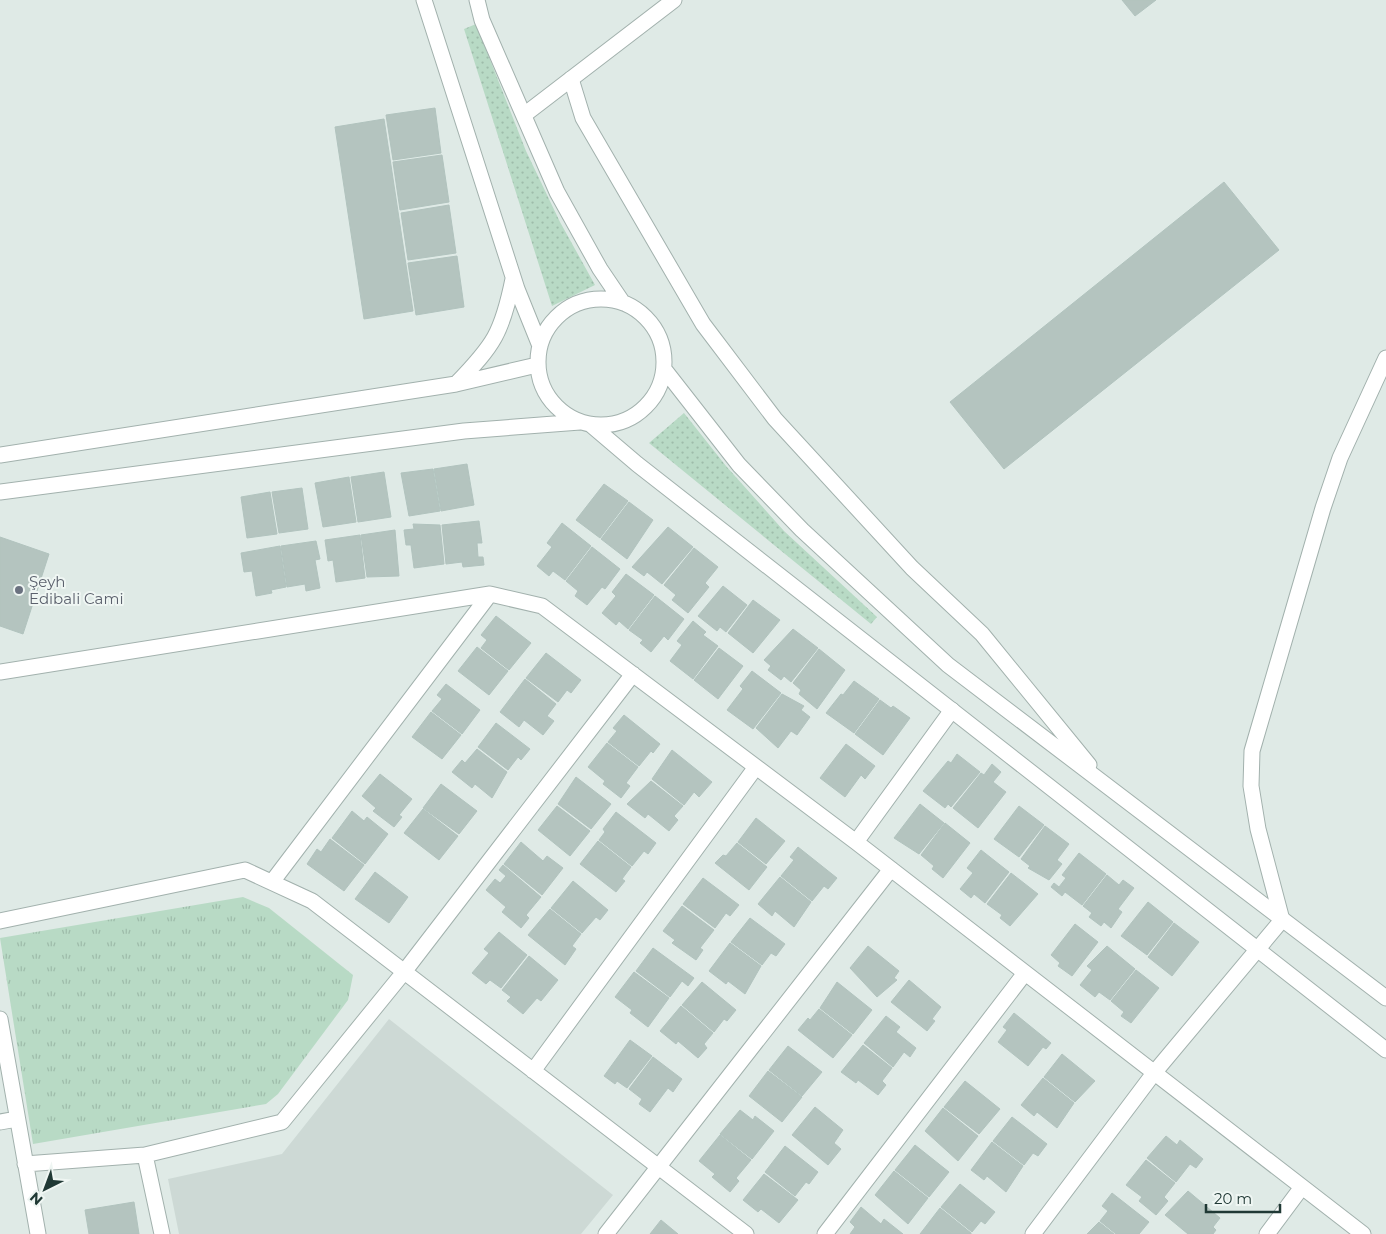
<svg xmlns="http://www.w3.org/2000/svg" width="1386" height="1234" viewBox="0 0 1386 1234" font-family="Montserrat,sans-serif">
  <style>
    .built { fill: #cdd9d5 }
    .grass { fill: url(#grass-dots) }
    .park { fill: url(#park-tufts) }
    .building { fill: #b4c4bf; stroke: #b1c3be }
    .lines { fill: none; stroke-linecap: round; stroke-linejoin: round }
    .minor-casing { stroke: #a2b1ad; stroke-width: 17 }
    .tertiary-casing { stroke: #a2b1ad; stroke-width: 17 }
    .minor { stroke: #fff; stroke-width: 15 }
    .tertiary { stroke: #fff; stroke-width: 15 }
    .worship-dot { fill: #6b7280; stroke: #eff6f3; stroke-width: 2 }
    .labels { text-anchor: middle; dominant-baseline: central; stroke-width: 4; stroke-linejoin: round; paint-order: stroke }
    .worship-label { font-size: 15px; fill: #5b616d; stroke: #eff6f3; text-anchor: start }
  </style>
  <defs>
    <pattern id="grass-dots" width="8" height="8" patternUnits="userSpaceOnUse" patternTransform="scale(1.25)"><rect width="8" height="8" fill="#b8dac5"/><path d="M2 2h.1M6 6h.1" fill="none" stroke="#9ebcaa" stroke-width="1.8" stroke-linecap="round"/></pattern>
    <pattern id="park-tufts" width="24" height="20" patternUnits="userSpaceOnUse" patternTransform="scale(1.25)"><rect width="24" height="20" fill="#b8dac5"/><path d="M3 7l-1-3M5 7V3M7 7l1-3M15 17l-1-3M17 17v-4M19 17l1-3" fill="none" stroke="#9ebcaa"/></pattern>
  </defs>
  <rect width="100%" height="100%" fill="#dfeae6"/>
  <path class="built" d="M389,1019L613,1195L581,1234H179L168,1179L282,1154Z"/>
  <path class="grass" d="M476,24L526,151L560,222L595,285L552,306L464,29Z
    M684,413L726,466L784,531L877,617L871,624L649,443Z"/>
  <path class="park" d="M243,897L269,908L353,975L348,1000L278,1094L266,1104L33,1144L0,938Z"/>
  <path class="building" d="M1122,0H1156L1135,16Z
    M435,108L441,153L393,160L386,115Z
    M384,119L413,311L364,319L335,127Z
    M442,155L449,202L400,210L393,162Z
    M1224,182L1279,250L1004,469L950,402Z
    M449,205L456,253L408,260L401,213Z
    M457,256L464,307L416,315L408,263Z
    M467,464L474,505L441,511L434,469Z
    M433,469L440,511L409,516L401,473Z
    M384,472L391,517L358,522L351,477Z
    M349,477L356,522L323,527L315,483Z
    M604,484L628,501L600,538L576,520Z
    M302,488L308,529L279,533L272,492Z
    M270,492L277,534L247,538L241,497Z
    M629,502L653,520L627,559L601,539Z
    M479,521L482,543H477L478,557H483L484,565L463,567L462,562L446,564L442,525Z
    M562,523L591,546L565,580L553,571L549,576L537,566L552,547L547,543Z
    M413,524L440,525L444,564L414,568L411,545H406L404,530L414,529Z
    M668,527L693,547L662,584L647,572L644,576L632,567Z
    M395,530L399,576L367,577L361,535Z
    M360,535L365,578L336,582L333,560L328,561L325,540Z
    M0,537L49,554L23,634L0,626Z
    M316,541L320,559L315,560L320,588L306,591L305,584L287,587L281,546Z
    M280,546L286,587L271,590L272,593L256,596L252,571L244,572L241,553Z
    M592,547L620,569L605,589L602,587L587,605L575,596L578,591L566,581Z
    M694,548L718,567L705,583L709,587L688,613L672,600L676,595L664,585Z
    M626,574L654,595L628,629L619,621L616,625L602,613L616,596L612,592Z
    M723,586L747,605L726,632L720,627L717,631L698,616Z
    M655,596L684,619L668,640L664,636L651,652L640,643L643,640L629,630Z
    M753,600L780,620L753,653L728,633Z
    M496,616L531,643L509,670L481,648L487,640L481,635Z
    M693,621L706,632L703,635L718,646L693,679L670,661L682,645L677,641Z
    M793,629L818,648L791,682L784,676L781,680L768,670L771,666L764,660Z
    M477,647L508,671L489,695L458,671Z
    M719,648L743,666L718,699L694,680Z
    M819,649L845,670L817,709L799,694L801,690L793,683Z
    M546,653L581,680L571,693L567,690L558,702L526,678Z
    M752,671L781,693L753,729L727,710L743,689L740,686Z
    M525,679L556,704L547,716L554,721L543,735L524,720L519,727L500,712Z
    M854,681L879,699L854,733L826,713L841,694L843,695Z
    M446,684L480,710L462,734L432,711L442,699L437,695Z
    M782,694L804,706L801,710L810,717L797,735L791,731L778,748L756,728Z
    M880,700L891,708L893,706L910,718L883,755L855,734Z
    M431,712L461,735L442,759L412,737Z
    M624,715L660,744L653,753L651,751L639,766L608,742L617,731L613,728Z
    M496,723L530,749L521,760L518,757L508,770L478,747Z
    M607,743L638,767L626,783L630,786L621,798L603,784L605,781L588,767Z
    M846,744L875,766L865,779L861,775L845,797L820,778Z
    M477,749L507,772L492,798L475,784L472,788L452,772L462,760L465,763Z
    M672,750L712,782L699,797L694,792L684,805L652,779Z
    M957,754L980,772L951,807L948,804L945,808L923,791L948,761L951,763Z
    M992,764L1001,772L993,782L1006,792L978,828L953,808L981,773L984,775Z
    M380,774L412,799L399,815L402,817L394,827L373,811L376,808L362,796Z
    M576,777L611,804L591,829L558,804Z
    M651,781L683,806L674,816L678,820L669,831L648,814L645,818L627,804Z
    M441,784L477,811L459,834L423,808Z
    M920,804L944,823L919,854L894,838Z
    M557,806L590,831L570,856L538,830Z
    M1019,806L1044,825L1019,857L994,839Z
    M423,809L458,836L439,860L404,833Z
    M352,811L364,821L367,817L388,834L365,864L332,838Z
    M616,812L656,843L648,854L644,851L632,866L599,840L605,832L603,829Z
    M756,818L785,841L766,864L738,842Z
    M945,823L970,843L943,878L932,869L934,866L921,855Z
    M1045,826L1069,844L1057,860L1062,864L1049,880L1028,868L1030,866L1021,859Z
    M330,839L364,865L344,891L307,864L317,849L321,852Z
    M598,841L631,867L622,879L625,881L616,892L580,864Z
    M521,842L543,861L547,856L563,868L542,895L504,864Z
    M737,843L767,867L749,890L715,863L723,855L726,856Z
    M798,847L837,878L828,889L824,886L812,901L781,876L794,860L790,857Z
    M981,850L1009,872L985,903L974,894L971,898L960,889L973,873L967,868Z
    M1079,853L1106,874L1082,905L1065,892L1062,896L1051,887L1054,883L1059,887L1066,878L1062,875Z
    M503,865L541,897L526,915L529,918L521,928L502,912L506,907L486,890L495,879L500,883L506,876L499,870Z
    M375,872L408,897L389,923L355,899Z
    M1011,873L1038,894L1010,926L1000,918L1002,915L987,904Z
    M1107,875L1119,885L1123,880L1134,888L1118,909L1122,912L1111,928L1104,922L1101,926L1089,917L1092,913L1083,906Z
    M780,877L811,902L794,927L775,911L772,916L758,904Z
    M703,878L739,905L730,916L726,913L715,928L683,904Z
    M573,881L608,910L600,920L596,917L582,933L551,908Z
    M1148,902L1173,922L1147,955L1121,936Z
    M682,906L714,930L700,948L703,950L696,960L672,943L675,940L663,931Z
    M550,909L581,934L572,946L576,949L565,965L528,935Z
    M750,918L785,944L776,956L771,953L762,965L731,942Z
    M1174,923L1199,942L1172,976L1148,957Z
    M1075,924L1098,942L1072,976L1058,966L1060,963L1051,955Z
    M499,932L527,955L501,988L490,980L486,984L472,973L489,953L484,949Z
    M730,943L761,966L745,994L728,981L726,984L709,971Z
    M868,946L899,971L894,978L897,980L877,997L850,968Z
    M1107,946L1135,969L1110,1000L1099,992L1095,997L1080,985L1092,970L1087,966Z
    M653,948L694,978L688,986L682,981L670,997L636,971Z
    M529,956L558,980L541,1001L537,998L523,1014L507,1001L511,997L502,990Z
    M1136,970L1159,988L1131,1023L1121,1016L1124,1012L1111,1001Z
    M634,972L669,998L648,1027L630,1013L632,1010L615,997Z
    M909,980L941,1007L932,1019L935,1021L927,1031L891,1002Z
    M702,982L736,1010L727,1021L724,1019L714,1032L682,1005Z
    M837,982L872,1010L853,1034L820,1008Z
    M681,1006L713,1033L704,1044L707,1048L698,1058L678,1041L676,1044L660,1031Z
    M819,1009L852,1035L833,1058L798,1030L808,1018L810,1020Z
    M1014,1013L1051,1043L1046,1049L1043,1047L1028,1066L998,1042L1007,1030L1003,1027Z
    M886,1016L900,1027L896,1032L916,1048L910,1057L904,1052L893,1067L864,1043Z
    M630,1040L652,1056L627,1088L617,1081L615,1084L604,1076Z
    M863,1045L892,1068L882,1081L886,1085L878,1095L858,1080L856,1083L841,1072Z
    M788,1046L822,1072L802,1096L769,1070Z
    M1062,1054L1095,1081L1075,1102L1044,1077Z
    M653,1057L682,1079L673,1092L668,1088L650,1112L639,1104L642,1099L629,1089Z
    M768,1071L802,1097L782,1122L749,1096Z
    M1043,1078L1074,1103L1057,1128L1037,1112L1034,1116L1021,1105Z
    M965,1081L1000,1109L979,1134L944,1107Z
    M815,1107L843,1130L834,1143L841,1149L828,1165L792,1135Z
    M943,1108L978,1136L958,1161L925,1131Z
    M740,1110L753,1120L755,1116L774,1131L752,1159L720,1134Z
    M1012,1117L1047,1144L1038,1156L1033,1153L1024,1165L993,1141Z
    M720,1135L751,1160L736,1178L739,1181L730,1192L712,1177L715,1174L699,1161Z
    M1166,1136L1177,1145L1180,1140L1203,1159L1196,1168L1190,1164L1176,1182L1147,1158Z
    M992,1142L1023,1166L1006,1192L987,1176L984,1180L971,1170Z
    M915,1145L949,1172L929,1197L895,1170Z
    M785,1146L818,1172L809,1184L806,1182L795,1196L765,1172Z
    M1146,1160L1175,1183L1164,1197L1168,1201L1156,1215L1139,1201L1142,1197L1126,1185Z
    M894,1171L928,1198L908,1224L875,1195Z
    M764,1174L798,1200L779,1223L761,1209L758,1212L743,1200Z
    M960,1184L995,1212L985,1224L981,1221L972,1232L941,1207Z
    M1188,1191L1220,1218L1213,1227L1216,1230L1213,1234H1188L1165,1215Z
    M1112,1193L1149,1222L1139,1234H1116L1100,1221L1108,1211L1102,1206Z
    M134,1202L139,1234H89L85,1210Z
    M861,1207L881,1224L884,1219L903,1234H850L855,1227L850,1222Z
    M940,1208L971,1233V1234H920Z
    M661,1220L678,1234H650Z
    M1099,1222L1114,1234H1087Z"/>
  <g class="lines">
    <g class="minor-casing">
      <path id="minor" d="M524,115L674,0
        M0,672L490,594L542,606L856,842L1363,1234
        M856,842L952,710
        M272,882L490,594
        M0,921L245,870L312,901L746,1234
        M0,1019L38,1234
        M533,1071L756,767
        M0,1122L17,1119
        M145,1155L162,1234
        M25,1164L145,1155L282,1122L404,972L633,674
        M606,1234L891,869
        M825,1234L1025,973
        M1033,1234L1154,1073L1282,920L1258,829L1251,786L1252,751L1323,508L1340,458L1386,358
        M1267,1234L1302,1187"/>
    </g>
    <g class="tertiary-casing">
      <path id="tertiary" d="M424,0L517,289L540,346
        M477,0L482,20L557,192L600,269L623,303
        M571,79L583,118L703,324L775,419L912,568L982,634L1089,765
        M538 362a63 63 0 1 1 126 0a63 63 0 1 1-126 0Z
        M664,369L739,465L802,530L948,665L1386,998
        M456,384C494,345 502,333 513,279
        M590,424L637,464L1386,1050
        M0,455L456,384L537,365
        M0,492L464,431L580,422"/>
    </g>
    <use href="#minor" class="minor"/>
    <use href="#tertiary" class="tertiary"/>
  </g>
  <circle class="worship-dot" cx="19" cy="590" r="5"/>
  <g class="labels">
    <g class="worship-label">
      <text x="29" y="581">Şeyh<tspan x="29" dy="17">Edibali Cami</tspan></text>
    </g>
  </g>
  <g transform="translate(45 1189) rotate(222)" stroke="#eff6f3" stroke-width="4" paint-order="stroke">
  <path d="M0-4L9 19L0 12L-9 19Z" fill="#203935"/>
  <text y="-8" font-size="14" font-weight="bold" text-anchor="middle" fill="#203935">N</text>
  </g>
  <path d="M1206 1204v8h74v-8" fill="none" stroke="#203935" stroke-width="2.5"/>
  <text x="1214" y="1204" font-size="15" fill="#203935" stroke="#eff6f3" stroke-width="4" paint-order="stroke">20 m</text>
</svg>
